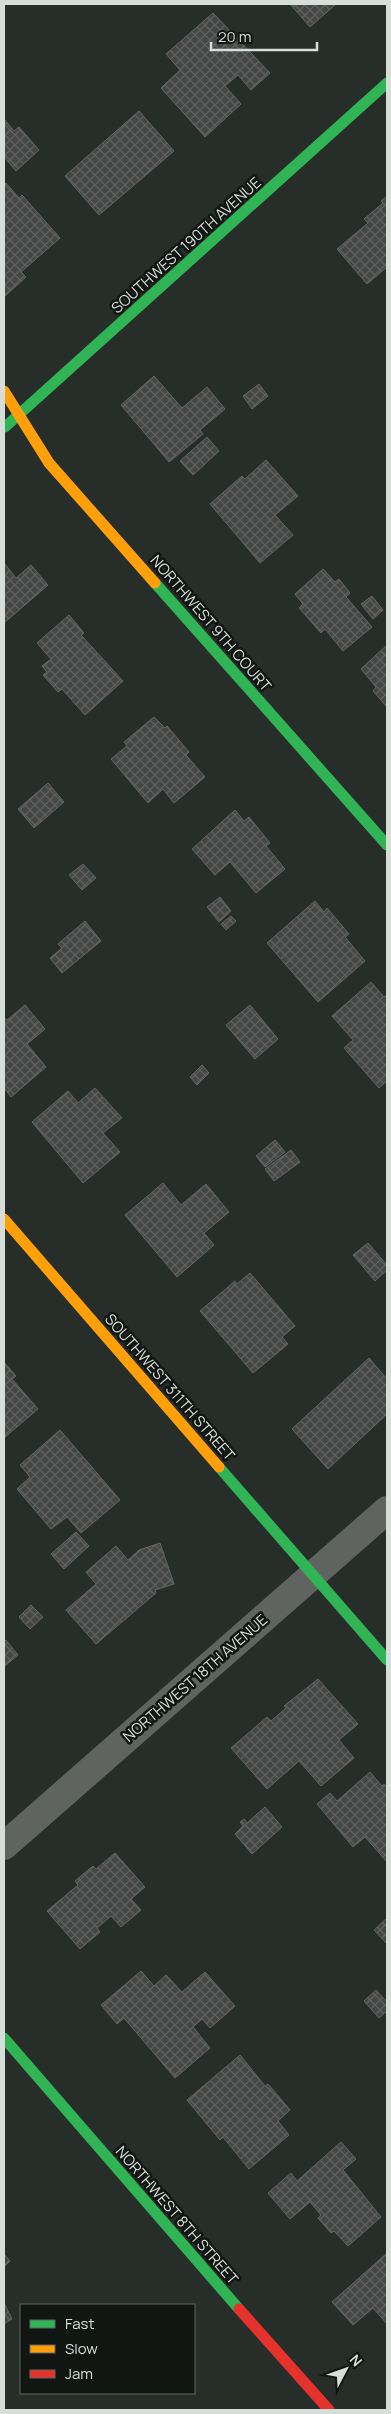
<svg xmlns="http://www.w3.org/2000/svg" width="391" height="2414" viewBox="0 0 391 2414" font-family="Manrope,sans-serif">
  <style>
    .building { fill: url(#building-cross-hatch); stroke: #646566 }
    .lines { fill: none; stroke-linecap: round; stroke-linejoin: round }
    .street { stroke: #606461; stroke-width: 28 }
    .fast { stroke: #30b455; stroke-width: 11 }
    .slow { stroke: #ff9f0a; stroke-width: 11 }
    .jam { stroke: #e5322d; stroke-width: 11 }
    .labels { text-anchor: middle; dominant-baseline: central; stroke-width: 5; stroke-linejoin: round; paint-order: stroke }
    .street-label { font-size: 15px; fill: #d7ded9; stroke: #111613 }
  </style>
  <defs>
    <pattern id="building-cross-hatch" width="8" height="8" patternUnits="userSpaceOnUse" patternTransform="scale(1.25)"><rect width="8" height="8" fill="#454646"/><path d="M0 0l8 8M0 8l8-8" fill="none" stroke="#5f6060"/></pattern>
  </defs>
  <rect width="100%" height="100%" fill="#272d29"/>
  <path class="building" d="M290,4H336L310,27Z
    M213,13L270,73L251,90L238,75L225,86L241,104L205,137L161,88L180,70L166,54Z
    M139,111L174,151L99,215L65,176Z
    M4,119L14,131L19,127L39,150L16,171L4,157Z
    M6,183L19,198L22,195L60,238L21,272L26,277L4,297V185Z
    M387,196V267L367,284L337,249L368,223L364,219L383,203L381,201Z
    M154,376L182,408L207,387L225,409L200,430L203,434L169,462L121,405Z
    M259,384L268,396L252,409L243,396Z
    M207,437L219,451L193,475L180,461Z
    M266,460L298,496L275,515L293,535L260,563L210,504L242,476L245,479Z
    M4,563L16,578L31,565L48,585L4,623Z
    M323,569L335,582L339,579L350,593L346,597L372,627L343,651L325,629L321,633L299,608L303,604L295,594Z
    M372,596L383,610L373,619L361,604Z
    M69,615L84,633L81,635L123,681L85,715L62,689L58,692L43,675L47,672L42,666L51,659L37,643Z
    M387,645V707L373,691L376,687L361,669Z
    M154,717L165,728L167,726L189,752L186,755L205,777L174,803L163,789L148,803L111,759L127,746L124,742Z
    M48,783L64,802L34,828L18,809Z
    M235,810L244,821L249,817L270,843L266,846L285,869L256,893L230,862L215,875L192,849Z
    M83,864L96,878L82,890L69,875Z
    M220,897L231,911L219,922L207,907Z
    M315,901L324,912L327,908L349,934L345,937L365,961L318,1002L267,943Z
    M231,916L236,921L226,930L221,924Z
    M85,921L101,941L62,973L50,958L62,948L58,944Z
    M371,982L384,997L387,995V1081L379,1088L344,1048L353,1040L332,1016Z
    M25,1005L45,1029L27,1044L46,1067L11,1097L4,1088V1018L7,1020Z
    M250,1005L278,1039L255,1059L226,1025Z
    M202,1065L209,1073L197,1085L190,1077Z
    M95,1088L122,1118L103,1133L120,1152L83,1183L32,1122L68,1091L78,1103Z
    M275,1140L285,1152L265,1167L256,1156Z
    M291,1150L300,1162L274,1181L265,1169Z
    M163,1183L181,1205L206,1184L229,1212L204,1233L214,1245L177,1277L125,1215Z
    M368,1243L387,1265V1270L375,1281L353,1255Z
    M250,1273L295,1326L282,1337L288,1344L253,1373L200,1311L235,1281L237,1284Z
    M369,1358L387,1379V1414L328,1469L292,1429Z
    M4,1362L16,1376L12,1379L38,1409L4,1438Z
    M60,1430L120,1500L81,1533L67,1517L51,1529L17,1489L30,1477L20,1465Z
    M76,1532L89,1546L64,1569L51,1554Z
    M160,1543L174,1584L155,1590L156,1593L96,1644L66,1610L96,1584L86,1572L116,1546L128,1560L139,1550Z
    M31,1605L43,1617L30,1629L19,1617Z
    M6,1640L18,1655L5,1666L4,1642Z
    M318,1679L358,1724L339,1740L354,1758L321,1786L299,1761L267,1789L231,1748L267,1717L271,1721L286,1708L284,1706Z
    M370,1772L382,1786L384,1784L387,1788V1862L365,1837L353,1847L317,1804L330,1793L337,1801Z
    M265,1807L282,1827L252,1854L235,1834L243,1826L240,1822L244,1819L247,1823Z
    M115,1853L145,1887L131,1899L141,1910L121,1927L111,1916L97,1928L100,1932L80,1949L47,1911L78,1885L75,1881L93,1866L96,1869Z
    M387,1918V1944L374,1930Z
    M141,1971L154,1986L166,1975L182,1992L205,1972L235,2006L210,2028L202,2019L193,2027L210,2048L175,2078L124,2018L117,2024L101,2005Z
    M376,1990L387,2002V2011L379,2018L364,2001Z
    M240,2055L265,2086L268,2084L290,2110L278,2121L289,2135L249,2169L223,2137L220,2140L187,2100Z
    M341,2142L356,2159L343,2170L381,2217L348,2246L334,2231L331,2233L318,2218L321,2215L310,2202L290,2219L268,2193L291,2173L297,2181Z
    M387,2253V2324L373,2308L353,2325L332,2302Z
    M4,2254L10,2261L4,2267Z
    M4,2303L12,2319L4,2324Z"/>
  <g class="lines">
    <path class="street" d="M4,1846L387,1510"/>
    <path class="fast" d="M5,427L387,83
      M155,583L387,845
      M219,1467L387,1660
      M4,2038L239,2309"/>
    <path class="slow" d="M4,391L49,463L155,583
      M4,1219L219,1467"/>
    <path class="jam" d="M239,2309L329,2410"/>
  </g>
  <g class="labels">
    <g class="street-label">
      <text transform="translate(186 245) rotate(-42)">SOUTHWEST 190TH AVENUE</text>
      <text transform="translate(211 623) rotate(49)">NORTHWEST 9TH COURT</text>
      <text transform="translate(170 1387) rotate(49)">SOUTHWEST 311TH STREET</text>
      <text transform="translate(195 1678) rotate(-41)">NORTHWEST 18TH AVENUE</text>
      <text transform="translate(177 2215) rotate(49)">NORTHWEST 8TH STREET</text>
    </g>
  </g>
  <rect width="391" height="2414" fill="none" stroke="#d7ded9" stroke-width="10"/>
  <rect x="20" y="2304" width="175" height="90" fill="#111613" stroke="#606662"/>
  <rect x="30" y="2320" width="25" height="8" fill="#30b455" stroke="#606662"/>
  <text x="65" y="2329" font-size="15" fill="#d7ded9">Fast</text>
  <rect x="30" y="2345" width="25" height="8" fill="#ff9f0a" stroke="#606662"/>
  <text x="65" y="2354" font-size="15" fill="#d7ded9">Slow</text>
  <rect x="30" y="2370" width="25" height="8" fill="#e5322d" stroke="#606662"/>
  <text x="65" y="2379" font-size="15" fill="#d7ded9">Jam</text>
  <g transform="translate(346 2369) rotate(49)" stroke="#111613" stroke-width="4" paint-order="stroke">
  <path d="M0-4L9 19L0 12L-9 19Z" fill="#d7ded9"/>
  <text y="-8" font-size="14" font-weight="bold" text-anchor="middle" fill="#d7ded9">N</text>
  </g>
  <path d="M211 42v8h106v-8" fill="none" stroke="#d7ded9" stroke-width="2.5"/>
  <text x="218" y="42" font-size="15" fill="#d7ded9" stroke="#111613" stroke-width="4" paint-order="stroke">20 m</text>
</svg>
